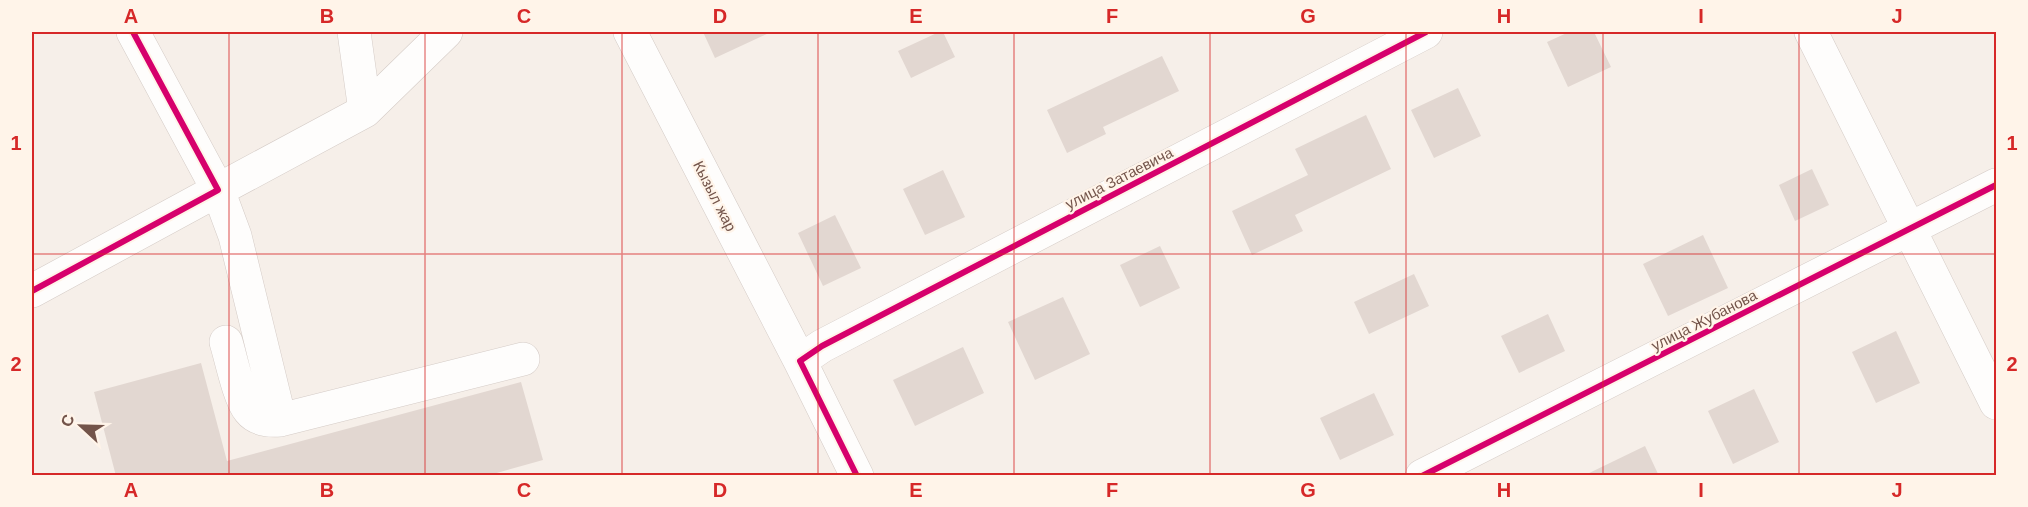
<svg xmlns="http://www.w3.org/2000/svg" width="2028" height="507" viewBox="0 0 2028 507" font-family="Helvetica,sans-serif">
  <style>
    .building { fill: #e2d7d1 }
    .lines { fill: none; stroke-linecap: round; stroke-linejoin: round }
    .minor-casing { stroke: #d4cbc6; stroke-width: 34 }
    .minor { stroke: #fefdfc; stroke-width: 33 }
    .cycleway-casing { stroke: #fff4e9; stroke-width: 10 }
    .cycleway { stroke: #d6006c; stroke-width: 6 }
    .grid { fill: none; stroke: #d62828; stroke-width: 1.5; stroke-opacity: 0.55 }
    .labels { text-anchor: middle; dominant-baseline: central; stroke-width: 4.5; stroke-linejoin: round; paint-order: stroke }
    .street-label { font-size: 15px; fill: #73544a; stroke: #fff4e9 }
    .neatline { fill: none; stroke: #d62828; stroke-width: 2 }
    .grid-label { font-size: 20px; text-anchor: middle; font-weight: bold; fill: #d62828 }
  </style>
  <rect width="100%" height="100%" fill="#f6efe9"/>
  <path class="building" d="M703,32H771L715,58Z
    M939,32H943L955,57L911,78L898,51Z
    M1569,32H1594L1611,67L1568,87L1547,42Z
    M1162,56L1179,91L1103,127L1106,134L1067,153L1047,110Z
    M1458,88L1481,136L1434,158L1411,110Z
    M1366,115L1391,169L1295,215L1303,231L1252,255L1232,211L1308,175L1295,149Z
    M1812,169L1829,205L1795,221L1779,185Z
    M943,170L965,217L925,235L903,189Z
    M835,215L861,268L823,286L798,233Z
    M1703,235L1728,288L1668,316L1643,264Z
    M1160,246L1180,288L1140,307L1120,265Z
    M1414,274L1429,306L1369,334L1354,302Z
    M1063,297L1090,354L1035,380L1008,322Z
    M1548,314L1565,351L1519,373L1501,336Z
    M1896,331L1920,383L1876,403L1852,352Z
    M963,347L984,393L915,426L893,380Z
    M201,363L227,461L521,382L543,460L486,476H116L94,392Z
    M1754,389L1779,442L1733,464L1708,411Z
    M1374,393L1394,435L1340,460L1320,418Z
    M1645,446L1659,476H1583Z"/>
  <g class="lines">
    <g class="minor-casing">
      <path id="minor" d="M354,32L365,111
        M630,32L800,361
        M1811,32L1996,403
        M32,291L218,190L133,32
        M226,342C231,358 239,398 249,410C257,420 268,421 280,420L235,236L218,190L365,111L446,32
        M280,420L523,359
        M857,476L800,361L822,346L1426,32
        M1422,476L1996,185"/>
    </g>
    <use href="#minor" class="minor"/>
    <g class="cycleway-casing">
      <path id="cycleway" d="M32,291L218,190L133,32
        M857,476L800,361L822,346L1426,32
        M1422,476L1996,185"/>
    </g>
    <use href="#cycleway" class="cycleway"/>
  </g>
  <path class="grid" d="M229,32V476M425,32V476M622,32V476M818,32V476M1014,32V476M1210,32V476M1406,32V476M1603,32V476M1799,32V476M32,254H1996"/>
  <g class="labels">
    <g class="street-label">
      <text transform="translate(1119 178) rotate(-27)">улица Затаевича</text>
      <text transform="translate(715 196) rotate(63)">Кызыл жар</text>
      <text transform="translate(1704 320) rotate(-27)">улица Жубанова</text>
    </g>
  </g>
  <rect width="2028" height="507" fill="none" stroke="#fff4e9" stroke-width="66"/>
  <g transform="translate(81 426) rotate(292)" stroke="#fff4e9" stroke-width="4.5" paint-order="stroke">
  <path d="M0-4.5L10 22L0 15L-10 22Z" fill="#73544a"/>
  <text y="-9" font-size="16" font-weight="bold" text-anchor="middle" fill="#73544a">С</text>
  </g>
  <rect x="33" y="33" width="1962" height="441" class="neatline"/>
  <g class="grid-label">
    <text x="131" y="23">A</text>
    <text x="327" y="23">B</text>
    <text x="524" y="23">C</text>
    <text x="720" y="23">D</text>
    <text x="916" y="23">E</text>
    <text x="1112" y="23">F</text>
    <text x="1308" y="23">G</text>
    <text x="1504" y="23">H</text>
    <text x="1701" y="23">I</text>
    <text x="1897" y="23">J</text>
    <text x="16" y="150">1</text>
    <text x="2012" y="150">1</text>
    <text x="16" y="371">2</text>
    <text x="2012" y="371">2</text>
    <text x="131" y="497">A</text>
    <text x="327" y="497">B</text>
    <text x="524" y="497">C</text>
    <text x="720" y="497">D</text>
    <text x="916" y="497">E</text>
    <text x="1112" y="497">F</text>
    <text x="1308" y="497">G</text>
    <text x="1504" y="497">H</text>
    <text x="1701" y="497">I</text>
    <text x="1897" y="497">J</text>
  </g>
</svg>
